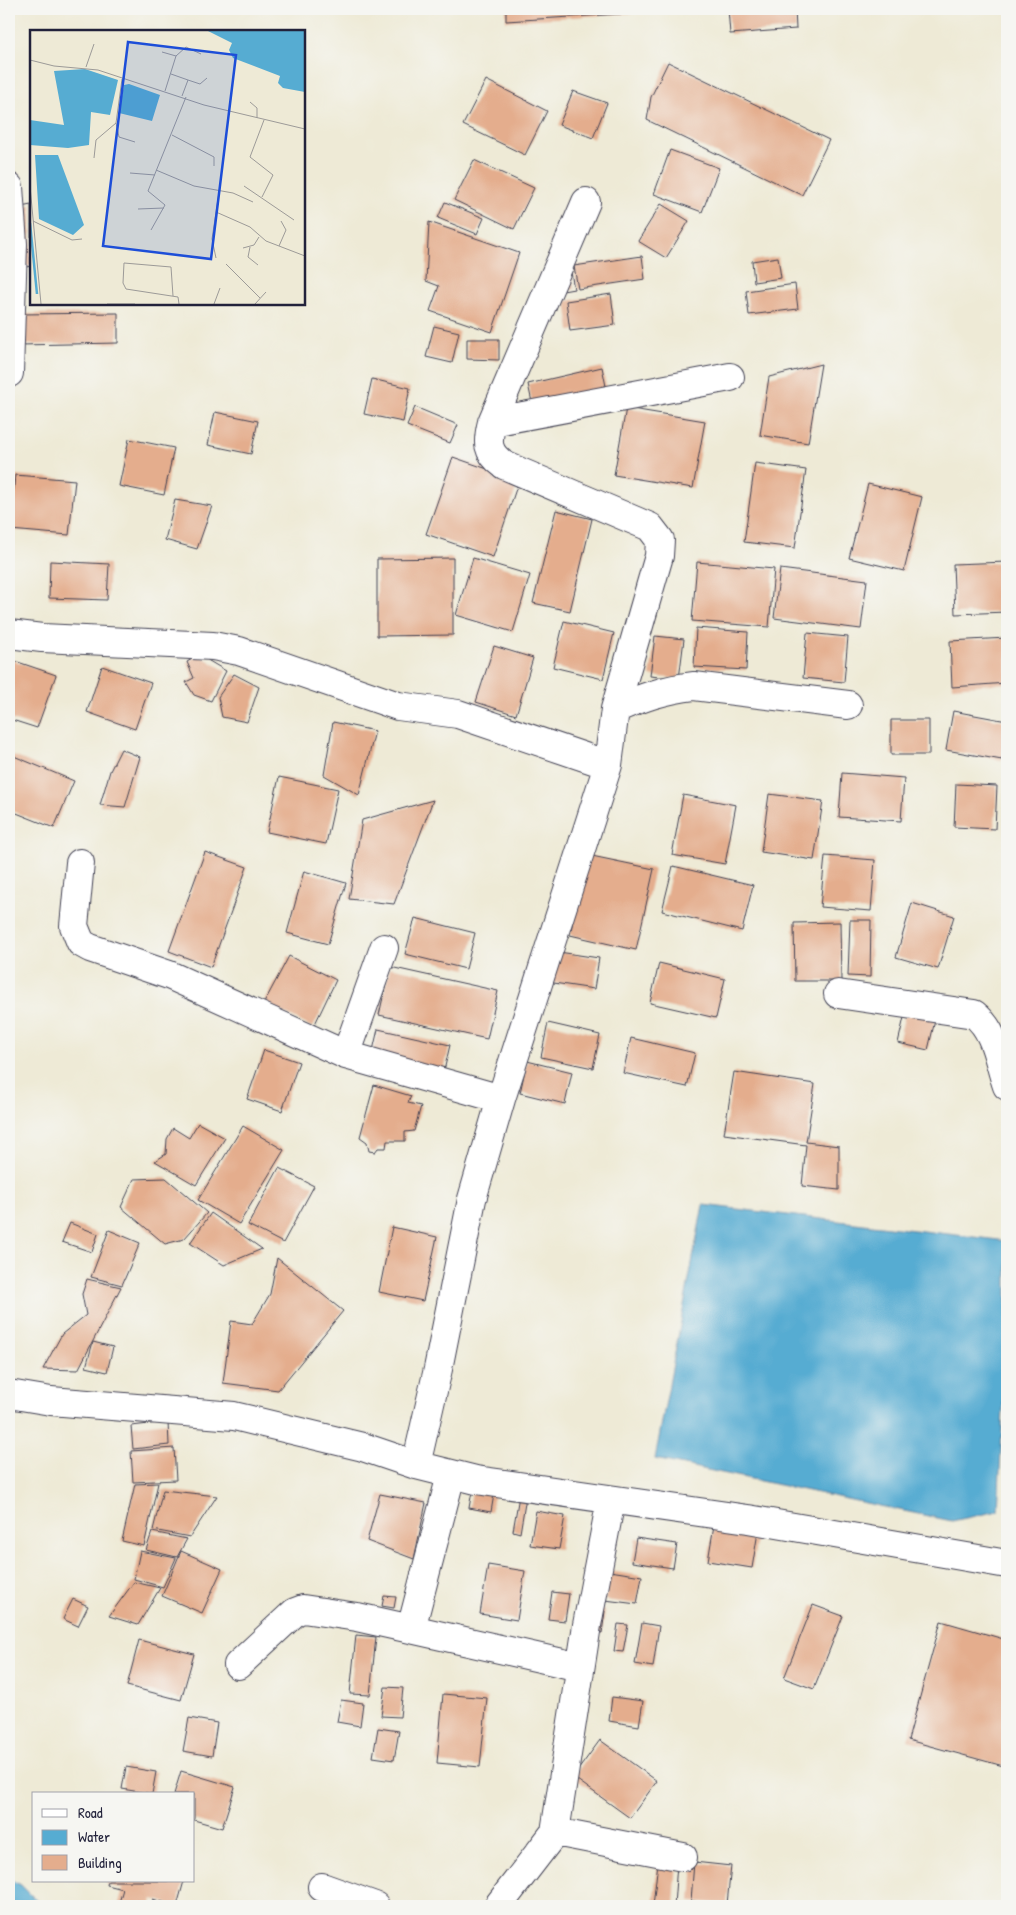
<svg xmlns="http://www.w3.org/2000/svg" width="1016" height="1915" viewBox="0 0 1016 1915" font-family="'Patrick Hand',sans-serif">
  <style>
    .water { fill: #56acd2; stroke: #3c6786 }
    .building { fill: #e4ad8d }
    .lines { fill: none; stroke-linecap: round; stroke-linejoin: round }
    .minor-casing { stroke: #414052; stroke-width: 30 }
    .minor { stroke: #fff; stroke-width: 28 }
    .inset-river { fill: none; stroke: #56acd2; stroke-width: 2.5 }
    .inset-road { fill: none; stroke: #9c9a98; stroke-width: 1 }
    .view { fill: #1d4ed8; fill-opacity: 0.15; stroke: #1d4ed8; stroke-width: 2.5 }
    .inset-edge { fill: none; stroke: #22223b; stroke-width: 2.5 }
  </style>
  <rect width="100%" height="100%" fill="#f6f6f2"/>
  <filter id="ink" filterUnits="userSpaceOnUse"><feTurbulence type="fractalNoise" baseFrequency=".02" numOctaves="2"/><feDisplacementMap in="SourceGraphic" scale="10" xChannelSelector="R" yChannelSelector="G"/><feConvolveMatrix kernelMatrix="1 2 1 2 8 2 1 2 1" color-interpolation-filters="sRGB"/></filter>
  <filter id="wash" filterUnits="userSpaceOnUse"><feTurbulence type="fractalNoise" baseFrequency=".0096" numOctaves="4" result="noise"/><feDisplacementMap in="SourceGraphic" scale="20" xChannelSelector="R" yChannelSelector="G"/><feGaussianBlur stdDeviation="1.12" result="paint"/><feColorMatrix in="noise" values="0 0 0 0 0 0 0 0 0 0 0 0 0 0 0 0 0 1.4 0 .05"/><feComposite in="paint" operator="in"/></filter>
  <g filter="url(#wash)">
    <rect width="100%" height="100%" fill="#eeead6"/>
    <path class="water" d="M703,1205L1007,1241V1327L998,1511L952,1521L655,1459Z
      M9,1879L21,1885L42,1906H9Z"/>
    <g id="blocks">
      <path class="building" d="M506,9H652V12L506,21Z
        M728,9H795L796,29L730,34Z
        M668,62L829,140L802,195L647,120L651,97Z
        M486,80L547,111L525,155L463,125Z
        M573,91L607,103L593,138L559,125Z
        M670,150L719,168L702,212L654,194Z
        M474,160L534,188L514,229L454,200Z
        M445,202L484,218L477,234L438,218Z
        M661,204L689,221L666,258L638,241Z
        M31,205V266L26,267L16,208Z
        M429,222L519,253L492,332L430,311L439,286L426,281Z
        M642,256L645,279L578,289L574,266Z
        M778,257L781,278L754,282L752,261Z
        M571,272L574,289L563,291L560,274Z
        M795,284L798,309L749,315L746,291Z
        M611,294L615,325L570,331L566,301Z
        M118,313V343L20,345L19,314Z
        M434,326L459,332L452,363L426,357Z
        M467,339H499V360L467,359Z
        M821,364L808,443L760,435L769,377Z
        M602,367L607,391L533,407L528,384Z
        M372,379L410,388L403,422L364,414Z
        M415,407L458,425L450,443L407,426Z
        M626,408L705,421L693,488L614,475Z
        M215,412L258,421L251,454L208,445Z
        M129,439L174,448L164,495L119,486Z
        M453,457L519,480L493,557L426,534Z
        M755,463L806,470L795,548L744,542Z
        M15,475L75,480L69,535L10,530Z
        M868,484L922,497L904,571L849,558Z
        M175,500L212,506L197,549L165,540Z
        M556,510L592,519L570,611L533,603Z
        M453,558V635L377,636V559Z
        M473,558L530,575L513,632L456,615Z
        M50,561L109,564L107,600L49,598Z
        M697,562L774,569L769,627L692,621Z
        M1007,562V612L955,614L953,564Z
        M780,569L867,580L861,629L774,618Z
        M564,621L614,633L603,679L553,667Z
        M696,628L748,632L746,670L694,667Z
        M807,633L848,637L844,682L803,678Z
        M655,636L684,639L679,679L650,676Z
        M1007,638V683L952,687L950,641Z
        M494,646L533,658L516,715L476,702Z
        M199,655L226,671L211,701L194,695L186,682L194,678L187,662Z
        M9,659L56,675L37,728L9,719Z
        M102,666L151,683L135,729L87,712Z
        M234,674L259,687L247,722L222,717L218,697Z
        M953,711L1007,721L1002,760L946,750Z
        M891,720H929V755H891Z
        M333,722L375,731L359,795L324,775Z
        M121,749L140,757L125,807L100,805L110,771Z
        M9,754L74,781L54,828L9,810Z
        M842,773L904,778L901,821L839,817Z
        M279,777L338,789L326,844L267,832Z
        M956,784L997,786L995,829L954,827Z
        M769,794L823,801L814,860L761,852Z
        M683,795L736,805L725,864L672,855Z
        M433,800L394,904L349,899L362,820Z
        M205,852L247,867L211,967L169,951Z
        M587,855L654,869L636,950L570,935Z
        M825,856L875,860L871,911L820,907Z
        M673,866L753,885L742,931L662,911Z
        M304,871L346,883L328,944L287,933Z
        M912,903L954,916L938,969L896,957Z
        M415,918L475,933L466,969L405,954Z
        M850,920H871L870,977L848,976Z
        M840,922L841,981H795L794,923Z
        M552,951L599,958L594,989L547,982Z
        M289,956L336,980L313,1028L264,1003Z
        M659,963L725,979L716,1018L650,1003Z
        M390,967L498,991L487,1039L379,1015Z
        M906,1009L936,1016L928,1050L898,1043Z
        M548,1023L600,1035L593,1068L541,1057Z
        M378,1029L450,1045L443,1075L371,1059Z
        M631,1038L695,1053L687,1087L623,1073Z
        M264,1050L299,1062L282,1111L247,1099Z
        M527,1061L572,1072L565,1104L520,1093Z
        M734,1072L815,1084L806,1142L839,1146V1190L802,1186L806,1145L724,1134Z
        M374,1085L411,1096L408,1103L421,1106L414,1131L405,1132V1141H387L386,1148H378L375,1152L369,1151L367,1142L360,1137Z
        M198,1123L225,1138L196,1185L155,1161L166,1154L167,1139L173,1128L189,1138Z
        M243,1126L284,1150L239,1224L198,1200Z
        M279,1168L314,1186L283,1243L248,1225Z
        M166,1178L207,1213L184,1239L165,1244L121,1207L134,1179Z
        M211,1213L262,1249L224,1265L190,1243Z
        M70,1223L98,1234L92,1252L62,1242Z
        M392,1227L437,1237L423,1301L379,1292Z
        M109,1230L140,1243L122,1285L91,1277Z
        M277,1258L343,1311L278,1390L223,1383L231,1321L252,1324L270,1294Z
        M87,1279L121,1287L78,1370L43,1369L62,1334L86,1315L82,1294Z
        M93,1342L113,1347L107,1372L86,1367Z
        M168,1422L169,1445L133,1449L131,1426Z
        M174,1448L176,1480L133,1482L131,1451Z
        M158,1483L144,1546L122,1541L135,1484Z
        M163,1490L217,1496L190,1537L153,1530Z
        M520,1490L527,1491L520,1533L513,1531Z
        M472,1491L494,1494L491,1512L469,1508Z
        M380,1494L426,1503L414,1559L367,1541Z
        M536,1511L565,1516L559,1549L530,1545Z
        M714,1525L758,1532L752,1568L708,1561Z
        M152,1532L187,1539L177,1557L146,1550Z
        M636,1538L677,1544L673,1568L632,1562Z
        M140,1551L176,1558L163,1587L134,1579Z
        M181,1551L222,1569L202,1613L162,1596Z
        M488,1565L525,1571L517,1620L480,1614Z
        M610,1571L642,1576L637,1604L605,1600Z
        M134,1582L160,1588L138,1625L109,1616Z
        M552,1592L569,1594L565,1621L548,1619Z
        M384,1596L396,1597L394,1608L382,1606Z
        M73,1599L88,1606L78,1626L63,1619Z
        M813,1605L843,1616L814,1689L784,1678Z
        M598,1610L605,1611L602,1633L594,1631Z
        M941,1621L1007,1640V1767L908,1740Z
        M642,1623L659,1626L653,1667L635,1664Z
        M618,1624L628,1625L623,1652L614,1651Z
        M356,1635L376,1637L370,1695L350,1694Z
        M139,1640L194,1654L181,1700L127,1686Z
        M385,1687L403,1688L400,1717L381,1716Z
        M443,1694L487,1698L480,1767L437,1763Z
        M612,1697L643,1701L639,1726L609,1721Z
        M341,1700L363,1703L360,1726L337,1722Z
        M189,1718L217,1723L212,1756L183,1751Z
        M378,1728L399,1731L394,1760L373,1757Z
        M600,1740L657,1781L630,1818L573,1777Z
        M126,1767L156,1772L152,1794L122,1789Z
        M181,1771L235,1787L222,1828L194,1820V1794H174Z
        M658,1862L677,1863L674,1906H653Z
        M694,1862L731,1866L727,1904L691,1901Z
        M108,1881H184L177,1906L153,1899L151,1906H118L123,1889L107,1885Z"/>
    </g>
  </g>
  <g filter="url(#ink)">
    <use href="#blocks" fill-opacity="0" stroke="#414052" stroke-width="1"/>
    <g class="lines">
      <g class="minor-casing">
        <path id="minor" d="M9,187L13,244L9,373
          M492,422L730,377
          M9,634L42,638L213,646L239,651L398,706L458,714L608,765
          M615,709C641,698 665,689 694,686L848,705
          M80,863L74,926L81,943L90,948L169,975L346,1055L501,1099
          M838,994L974,1014C996,1031 998,1061 1007,1086
          M346,1055L384,948
          M9,1394L51,1401L234,1416L363,1447L416,1465L476,1480L748,1519L1007,1564
          M416,1465L438,1369L472,1199L501,1099L608,765L615,709L659,556L660,540L650,527L504,465C486,452 487,442 492,422L586,202
          M451,1475L411,1629L580,1667
          M611,1500L587,1625L555,1832L683,1857
          M238,1665L295,1612L303,1609L357,1617L411,1629
          M322,1887L375,1906
          M498,1906L555,1832"/>
      </g>
      <use href="#minor" class="minor"/>
    </g>
  </g>
  <g transform="translate(30 30)">
    <rect width="275" height="275" fill="#eeead6"/>
    <path d="M178,1H275V62L253,58L248,53L250,46L203,28L199,20L202,13ZM55,39L88,50L80,85L61,82L59,115L38,118L0,115V90L34,95L24,41ZM99,54L130,65L122,91L89,83L94,55ZM5,125H28L54,195L43,205L9,189Z" fill="#56acd2"/>
    <path class="inset-river" d="M0,193L7,264"/>
    <path class="inset-road" d="M132,22L146,26L135,61M146,26L156,17L171,24M0,30L24,36L68,40L174,75L275,99M56,37L64,14M141,44L158,50L152,66M92,49L86,93L89,107L105,112M158,50L170,54L177,48M220,72L227,78V88M142,105L184,127V136M64,128L66,110L86,93M126,140L164,156L203,163L223,172M100,143L125,145M0,156L11,274M214,156L264,190M232,167L243,145L220,127L234,90M108,179L134,178M186,182L220,197L236,211L275,226M3,191L42,210L52,209M121,200L135,175L118,161L156,67M249,216L256,200L251,191M220,217L218,227L228,235M213,218L224,215L229,207M186,228L182,209L189,162M196,234L230,268M143,266L141,237L94,233L93,253L96,259L148,267L149,274M77,274H105M184,274L190,258M225,274L236,262"/>
    <path class="view" d="M98,12L206,25L181,229L73,216Z"/>
    <rect width="275" height="275" class="inset-edge"/>
  </g>
  <rect width="1016" height="1915" fill="none" stroke="#f6f6f2" stroke-width="30"/>
  <rect x="32" y="1792" width="162" height="90" fill="#f6f6f2" stroke="#a1a1a9"/>
  <rect x="42" y="1809" width="25" height="8" fill="#ffffff" stroke="#a1a1a9"/>
  <text x="78" y="1818" font-size="15" fill="#22223b">Road</text>
  <rect x="42" y="1830" width="25" height="15" fill="#56acd2" stroke="#a1a1a9"/>
  <text x="78" y="1842" font-size="15" fill="#22223b">Water</text>
  <rect x="42" y="1855" width="25" height="15" fill="#e4ad8d" stroke="#a1a1a9"/>
  <text x="78" y="1868" font-size="15" fill="#22223b">Building</text>
</svg>
